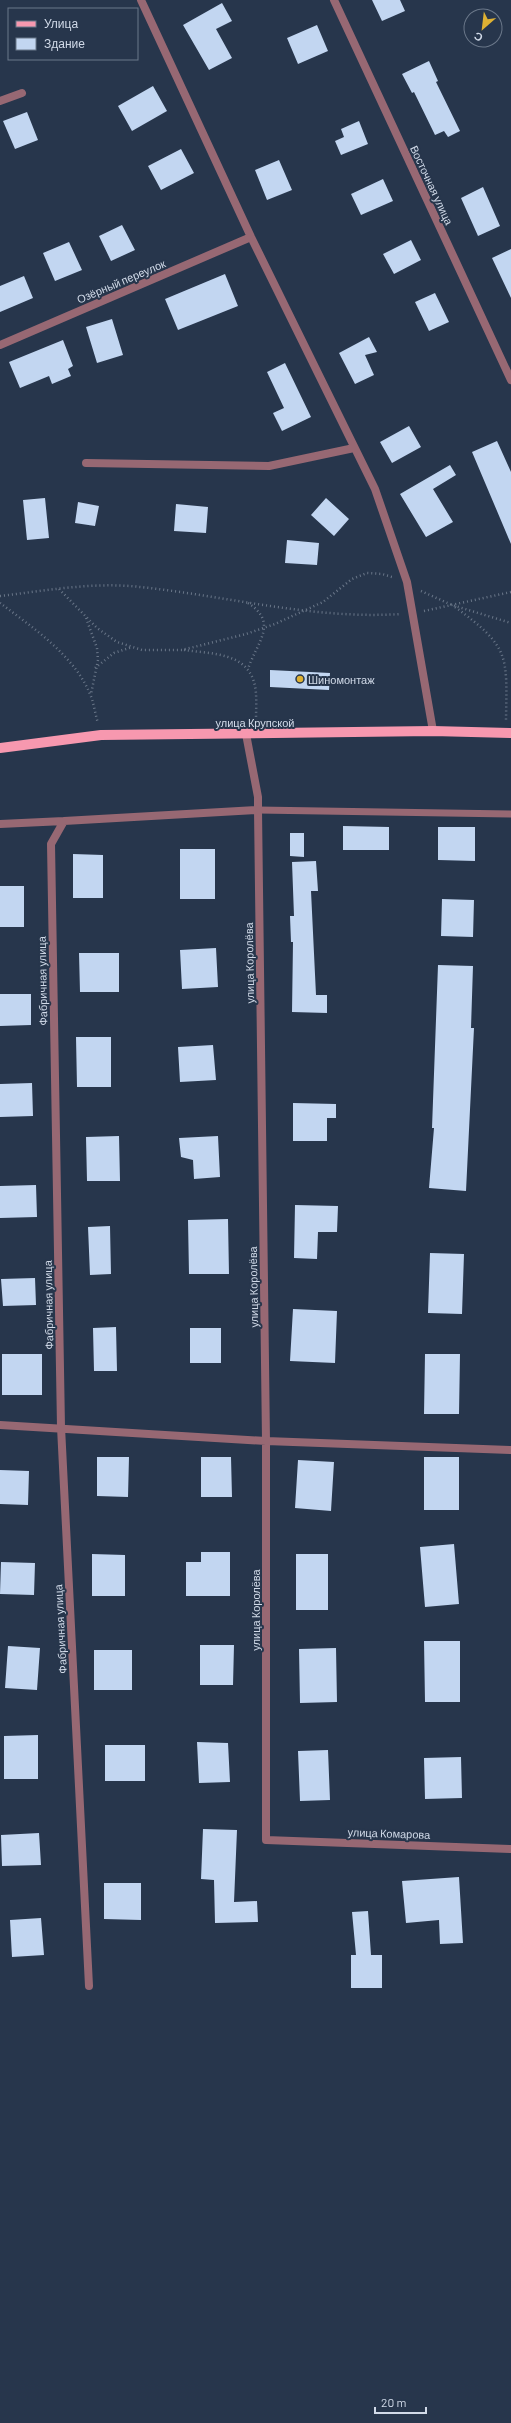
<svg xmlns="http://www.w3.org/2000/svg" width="511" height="2423" viewBox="0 0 511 2423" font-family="Barlow,sans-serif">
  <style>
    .building { fill: #c2d6f1 }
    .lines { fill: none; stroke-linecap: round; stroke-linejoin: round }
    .path { stroke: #6a7789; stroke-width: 2.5; stroke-dasharray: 1 3; stroke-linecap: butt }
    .lane { stroke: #976873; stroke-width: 7 }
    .street { stroke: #976873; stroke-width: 8 }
    .primary { stroke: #f798af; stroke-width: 10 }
    .poi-dot { fill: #deb133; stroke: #27364c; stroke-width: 1.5 }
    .labels { text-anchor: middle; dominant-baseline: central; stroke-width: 4; stroke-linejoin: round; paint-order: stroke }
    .street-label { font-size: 11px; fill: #d1dae8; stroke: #27364c }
    .poi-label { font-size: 11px; fill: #d1dae8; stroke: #27364c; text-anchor: start }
  </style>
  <rect width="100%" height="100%" fill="#27364c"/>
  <path class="building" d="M372,0H400L405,11L382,21Z
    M222,3L232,21L216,29L232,58L209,70L183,25Z
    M317,25L328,51L298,64L287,38Z
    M429,61L438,81L436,82L460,131L448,137L444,131L435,135L414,92L412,93L402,74Z
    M153,86L167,111L132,131L118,106Z
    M27,112L38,140L15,149L3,121Z
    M359,121L368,144L341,155L335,141L344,137L341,129Z
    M181,149L194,173L161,190L148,166Z
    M279,160L292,190L267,200L255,170Z
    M383,179L393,201L361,215L351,194Z
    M483,187L500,226L478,236L461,198Z
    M122,225L135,250L111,261L99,236Z
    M411,240L421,260L394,274L383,254Z
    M69,242L82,270L55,281L43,253Z
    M511,249V298L492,258Z
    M225,274L238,306L178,330L165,299Z
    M24,276L33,298L0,312V286Z
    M435,293L449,322L429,331L415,302Z
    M112,319L123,355L97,363L86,327Z
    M369,337L377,352L365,355L374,375L355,384L339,353Z
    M63,340L73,366L68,369L71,376L52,384L49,376L20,388L9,362Z
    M285,363L311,417L282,431L273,413L284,408L267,372Z
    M409,426L421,447L392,463L380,442Z
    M497,441L511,472V544L472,452Z
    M450,465L456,475L433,489L453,522L426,537L400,494Z
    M45,498L49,538L27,540L23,500Z
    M326,498L349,519L334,536L311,515Z
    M78,502L99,506L95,526L75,523Z
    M176,504L208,507L206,533L174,531Z
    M287,540L319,543L317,565L285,563Z
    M270,670L330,673L329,690L270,687Z
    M343,826L389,827V850H343Z
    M438,827H475V861L438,860Z
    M290,833H304V857L290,856Z
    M180,849H215V899H180Z
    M73,854L103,855V898H73Z
    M316,861L318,891H311L316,995H327V1013L292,1012L293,942H291L290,916H294L292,862Z
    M0,886H24V927H0Z
    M442,899L474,900L473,937L441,936Z
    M216,948L218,987L182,989L180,950Z
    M79,953H119V992H80Z
    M438,965L473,966L471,1028H474L466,1191L429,1188L434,1128H432Z
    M0,994H31V1025L0,1026Z
    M76,1037H111V1087H77Z
    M213,1045L216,1080L180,1082L178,1047Z
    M32,1083L33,1116L0,1117V1084Z
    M293,1103L336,1104V1118H327V1141H293Z
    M119,1136L120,1181H87L86,1137Z
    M218,1136L220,1177L194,1179L193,1160L181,1157L179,1138Z
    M36,1185L37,1217L0,1218V1186Z
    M295,1205L338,1206L337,1232H318L317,1259L294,1258Z
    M228,1219L229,1274H189L188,1220Z
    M110,1226L111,1274L90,1275L88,1227Z
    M430,1253L464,1254L462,1314L428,1313Z
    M35,1278L36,1305L3,1306L1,1279Z
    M293,1309L337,1311L335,1363L290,1361Z
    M116,1327L117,1371H94L93,1328Z
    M190,1328H221V1363H190Z
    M2,1354H42V1395H2Z
    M425,1354H460L459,1414H424Z
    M97,1457H129L128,1497L97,1496Z
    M201,1457H231L232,1497H201Z
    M424,1457H459V1510H424Z
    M298,1460L334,1462L331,1511L295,1508Z
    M0,1470L29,1471L28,1505L0,1504Z
    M454,1544L459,1604L425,1607L420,1547Z
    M201,1552H230V1596H186V1562H201Z
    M92,1554L125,1555V1596H92Z
    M296,1554H328V1610H296Z
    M1,1562L35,1563L34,1595L0,1594Z
    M424,1641H460V1702H425Z
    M200,1645H234L233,1685H200Z
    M8,1646L40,1648L37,1690L5,1688Z
    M336,1648L337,1702L300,1703L299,1649Z
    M94,1650H132V1690H94Z
    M38,1735V1779H4V1736Z
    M197,1742L228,1743L230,1782L199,1783Z
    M105,1745H145V1781H105Z
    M328,1750L330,1800L300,1801L298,1751Z
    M461,1757L462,1798L425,1799L424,1758Z
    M203,1829L237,1830L234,1902L257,1901L258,1922L215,1923L214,1880L201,1879Z
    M39,1833L41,1865L2,1866L1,1835Z
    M459,1877L463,1943L440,1944L439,1920L406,1923L402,1881Z
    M104,1883H141V1920L104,1919Z
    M368,1911L371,1955H382V1988H351V1955H356L352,1912Z
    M41,1918L44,1955L12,1957L10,1920Z"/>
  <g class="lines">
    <path class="path" d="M59,589L97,628L117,642L142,650H182L246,634L275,624L323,602L352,579L367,573L382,574L392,577
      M421,591L452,605L511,623
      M0,596C43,591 86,583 130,586C220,594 310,620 401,614
      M0,603C32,627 74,655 90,694C94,703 95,714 98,723
      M248,603C279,623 257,642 248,669
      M455,607C510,647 507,655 506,720
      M424,611L511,592
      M86,618L97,648L98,660L91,694
      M184,650C212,654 248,652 255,686C257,696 256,709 256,720
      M95,668L114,653L132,647"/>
    <path class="lane" d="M258,810L511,814"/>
    <path class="street" d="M141,0L251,237L375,489L407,582L433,731
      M334,0L511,380
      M0,101L22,93
      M0,345L251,237
      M86,463L269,466L354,448
      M246,734L258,797V810L266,1441V1840L511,1849
      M0,824L64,821
      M0,1425L266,1441L511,1450
      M89,1986L61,1427L51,844L64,821L258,810"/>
    <path class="primary" d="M0,748L101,735L433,731L511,733"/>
  </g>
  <circle class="poi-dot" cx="300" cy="679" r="4"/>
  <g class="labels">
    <g class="street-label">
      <text transform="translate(432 185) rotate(65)">Восточная улица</text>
      <text transform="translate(121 281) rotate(-23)">Озёрный переулок</text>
      <text x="255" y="722">улица Крупской</text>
      <text transform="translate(249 963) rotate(-91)">улица Королёва</text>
      <text transform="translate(42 981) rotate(-91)">Фабричная улица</text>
      <text transform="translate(253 1287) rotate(-91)">улица Королёва</text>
      <text transform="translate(48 1305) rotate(-91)">Фабричная улица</text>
      <text transform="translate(255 1610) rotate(-90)">улица Королёва</text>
      <text transform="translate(60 1629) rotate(-93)">Фабричная улица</text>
      <text transform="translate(389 1833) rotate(2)">улица Комарова</text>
    </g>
    <g class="poi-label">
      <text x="308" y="679">Шиномонтаж</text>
    </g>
  </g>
  <rect x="8" y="8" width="130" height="52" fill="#27364c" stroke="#6b788a"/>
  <rect x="16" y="21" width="20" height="6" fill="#f798af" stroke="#6b788a"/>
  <text x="44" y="28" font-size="12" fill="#d1dae8">Улица</text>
  <rect x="16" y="38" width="20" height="12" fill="#c2d6f1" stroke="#6b788a"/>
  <text x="44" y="48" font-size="12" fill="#d1dae8">Здание</text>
  <g transform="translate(483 28) rotate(208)"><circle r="19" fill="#27364c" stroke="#6b788a"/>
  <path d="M0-3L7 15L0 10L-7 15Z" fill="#deb133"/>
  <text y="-6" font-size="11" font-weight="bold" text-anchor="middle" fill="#d1dae8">С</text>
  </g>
  <path d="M375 2407v6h51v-6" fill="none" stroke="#d1dae8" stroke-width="2"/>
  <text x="381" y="2407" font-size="12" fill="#d1dae8" stroke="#27364c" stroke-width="3" paint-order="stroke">20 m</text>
</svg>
